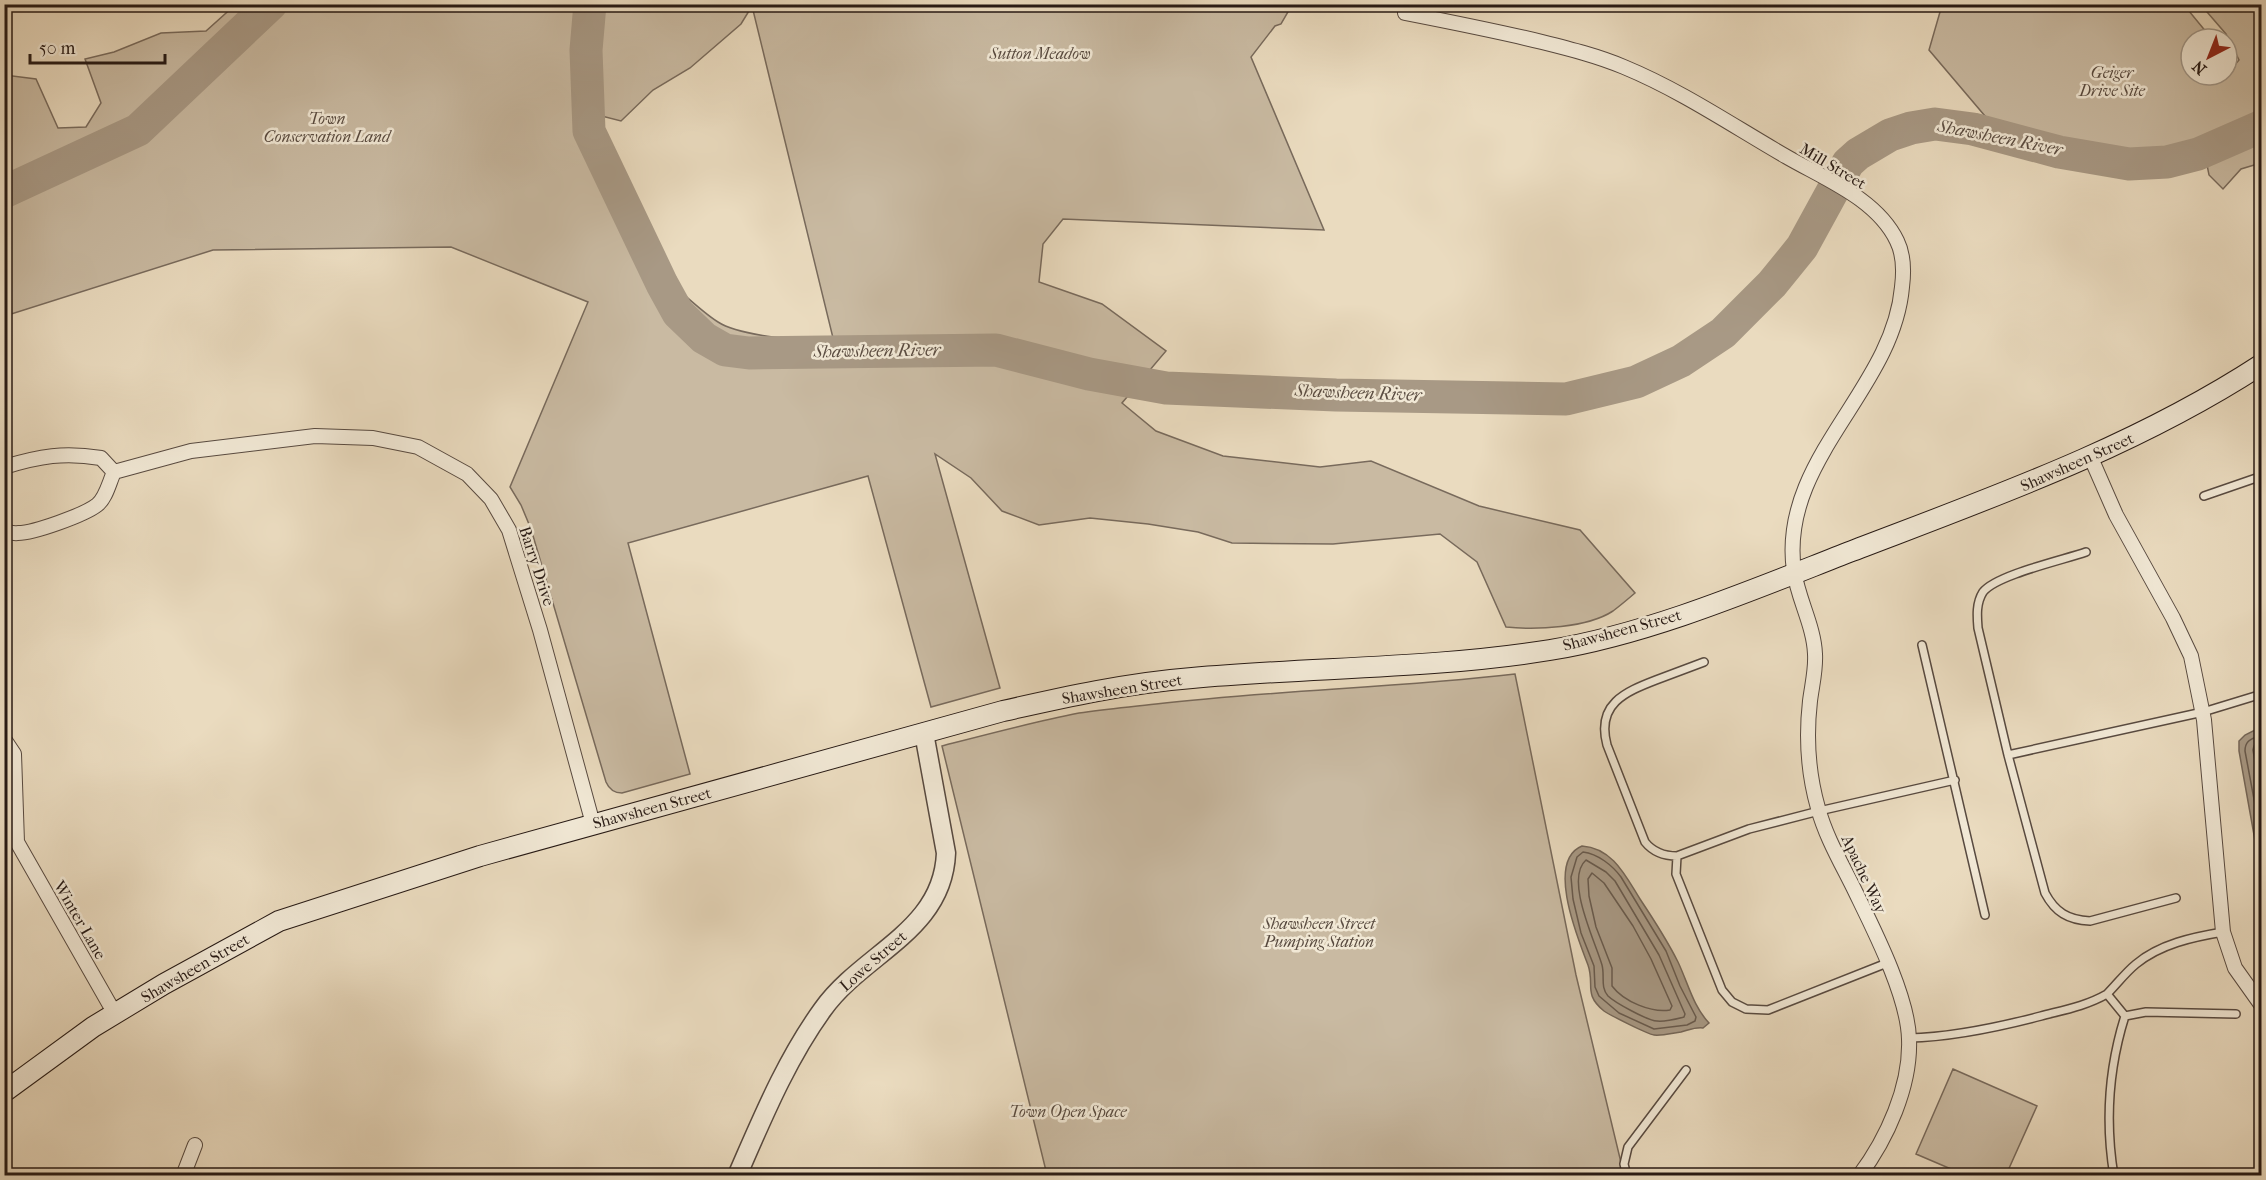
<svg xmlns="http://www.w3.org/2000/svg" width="2266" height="1180" viewBox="0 0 2266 1180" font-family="'IM FELL French Canon',serif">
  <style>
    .green { fill: #c9baa2; stroke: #786a5c; stroke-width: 1.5; fill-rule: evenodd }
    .water { fill: #a89985; stroke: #746658; stroke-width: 1.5 }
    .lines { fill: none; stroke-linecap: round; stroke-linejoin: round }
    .shore { stroke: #685a4d; stroke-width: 1.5 }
    .stream { stroke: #746658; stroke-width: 5 }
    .river { stroke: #a89985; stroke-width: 33 }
    .service-casing { stroke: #584a40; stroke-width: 10 }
    .minor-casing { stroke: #584a40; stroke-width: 16 }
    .tertiary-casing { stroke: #584a40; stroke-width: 21 }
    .secondary-casing { stroke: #271a15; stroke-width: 22 }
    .service { stroke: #f1e8d5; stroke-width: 7 }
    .minor { stroke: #f1e8d5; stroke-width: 14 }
    .tertiary { stroke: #f1e8d5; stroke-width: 18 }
    .secondary { stroke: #f1e8d5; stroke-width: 20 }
    .labels { text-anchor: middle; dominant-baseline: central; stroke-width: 5; stroke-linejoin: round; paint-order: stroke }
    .park-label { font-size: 16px; font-style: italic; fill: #584a3f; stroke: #f1e8d5 }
    .street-label { font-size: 16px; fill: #271a15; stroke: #f1e8d5 }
    .water-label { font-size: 18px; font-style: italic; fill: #5b4d42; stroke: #f1e8d5 }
  </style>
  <rect width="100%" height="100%" fill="#eadbbf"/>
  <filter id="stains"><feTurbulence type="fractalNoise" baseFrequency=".00333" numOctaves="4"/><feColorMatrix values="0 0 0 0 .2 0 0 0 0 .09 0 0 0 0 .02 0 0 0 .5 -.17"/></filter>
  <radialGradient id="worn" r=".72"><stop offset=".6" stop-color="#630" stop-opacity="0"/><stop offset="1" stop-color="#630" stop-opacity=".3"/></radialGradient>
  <path class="green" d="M235,5H1292L1281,24L1275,26L1251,57L1324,230L1063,219L1043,244L1039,282L1102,304L1166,351L1122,403L1156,431L1223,456L1320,467L1371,461L1479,506L1580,530L1635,593C1628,599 1621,605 1613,611C1587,628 1536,630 1506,627L1477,562L1440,534L1333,544L1232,543L1198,532L1148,524L1090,518L1039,525L1002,511L971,478L935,454L1000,688L931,707L868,476L628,543L690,774L622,793C614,793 609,789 606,782L531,529L521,505L510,487L588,302L451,247L213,250L5,316V75L36,79L58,128L86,127L101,103L85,59L114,52L161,33L206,31ZM752,6L834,342L833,343C804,340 741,337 718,322C705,314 660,275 654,264C649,256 648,246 645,238C624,194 585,164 586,112L621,121L653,90L690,68L741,24Z
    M1942,5H2184L2212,39H2191V75H2227V57L2234,66L2239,60L2226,34L2201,5H2261V163L2241,169L2223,189L2209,175L2204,150L2175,156L2139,160L2101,159L2002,136L1929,50Z
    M1515,674L1576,975L1624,1175H1047L942,746C988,734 1033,722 1079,713C1105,709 1131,707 1156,704C1276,690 1395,688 1515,674Z
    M1953,1069L2037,1106L2006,1175H1965L1916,1154Z"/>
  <path class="water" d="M2261,727V874L2239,751V741L2245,735Z
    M1582,846C1613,848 1626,877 1640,899C1654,920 1667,940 1678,962C1688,983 1693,1006 1709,1023L1703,1028C1695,1027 1689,1030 1681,1032C1673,1033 1662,1036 1654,1035C1647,1034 1610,1015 1604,1011C1583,994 1595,985 1588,965C1579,941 1545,861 1582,846Z"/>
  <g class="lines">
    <path class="shore" d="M2262,734C2253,739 2245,739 2245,751L2262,842
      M2262,742L2254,746L2253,750L2262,802
      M1583,852C1598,854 1612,865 1621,877L1666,951L1680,986L1696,1017L1695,1021L1687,1025L1654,1029L1619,1013L1599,996L1595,987L1594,966L1581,933L1573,899L1571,877L1577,857Z
      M1586,860L1606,872L1615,881L1659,955L1685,1014L1684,1017C1676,1019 1665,1022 1657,1021C1648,1021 1614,1002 1608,996C1600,987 1605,976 1602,965C1596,943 1564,879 1586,860Z
      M1592,873L1604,883L1633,926L1651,959L1672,1006L1670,1010C1652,1013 1624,1002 1612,986V968L1596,927L1589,896L1588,879Z"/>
    <path class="stream" d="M590,7L593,4"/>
    <path class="river" d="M590,4L586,50L589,131L662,284L678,313L704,338L725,350L749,353L996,350L1089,374L1166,388L1336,395L1566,399L1636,382L1681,361L1723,333L1772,284L1802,247L1848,163L1858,154L1890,135L1911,128L1935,124L1973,129L2059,152L2129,164L2167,162L2198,154L2262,126
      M4,192L138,130L271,4"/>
    <g class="service-casing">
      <path id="service" d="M2204,496L2262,476
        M2086,552C2063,560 1996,575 1983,592C1976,603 1977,616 1978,628L2008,755L2045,893C2055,912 2068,920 2090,921L2176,898
        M1922,645L1985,915
        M1704,662C1688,668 1672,674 1656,680C1625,692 1596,704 1607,745L1645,842C1653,852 1664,856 1677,856L1676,874L1722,990L1732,1002L1746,1009L1768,1010L1887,963
        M2008,755L2203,712L2262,694
        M1677,856L1749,829L1819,811L1955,780
        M2107,994C2117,984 2125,973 2136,964C2160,944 2193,937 2223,932
        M2125,1016L2146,1012L2236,1014
        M1909,1038C1954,1037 1999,1027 2041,1016C2064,1010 2086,1006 2107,994L2125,1016
        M1627,1176L1624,1164L1628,1147L1686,1070
        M2114,1176C2105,1122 2109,1067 2125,1016"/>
    </g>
    <g class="minor-casing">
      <path id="minor" d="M1405,13C1451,22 1497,31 1542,42C1570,49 1598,56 1624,67C1682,91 1733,126 1787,157C1825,179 1877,199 1897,241C1904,255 1904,271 1902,287C1893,391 1778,460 1794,571C1798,599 1814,626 1815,654C1816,670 1812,685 1810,701C1806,736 1808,773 1818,808C1826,838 1843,866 1856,893C1875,932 1908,997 1909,1039C1911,1086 1887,1139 1859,1176
        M2091,458L2116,515L2173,618L2191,656L2204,720L2223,932L2235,968L2262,1006
        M4,467C40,456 64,452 101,458L114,472
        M114,472L191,451L315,436L373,438L418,447L467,474L491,499L509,530L540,630L593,824
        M4,531C9,532 14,534 18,533C34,533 84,515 97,505C106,498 109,483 114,472
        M4,739L14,754L17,842
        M4,830L17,842L115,1014
        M183,1176L195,1145"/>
    </g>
    <g class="tertiary-casing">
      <path id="tertiary" d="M737,1176C762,1119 786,1060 823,1009C863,953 943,931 946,853L924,733"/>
    </g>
    <g class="secondary-casing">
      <path id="secondary" d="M4,1092L93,1027L164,984L279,921L480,856L1003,711C1065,697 1128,683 1192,678C1311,667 1432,669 1550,650C1650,634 1757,588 1852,551C1993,497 2135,447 2262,364"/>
    </g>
    <use href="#service" class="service"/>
    <use href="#minor" class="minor"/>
    <use href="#tertiary" class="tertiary"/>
    <use href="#secondary" class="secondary"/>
  </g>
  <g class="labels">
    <g class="park-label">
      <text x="1040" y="53">Sutton Meadow</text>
      <text x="2112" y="72">Geiger<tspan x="2112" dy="18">Drive Site</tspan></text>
      <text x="327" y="118">Town<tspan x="327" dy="18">Conservation Land</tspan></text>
      <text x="1319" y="923">Shawsheen Street<tspan x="1319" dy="18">Pumping Station</tspan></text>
      <text x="1068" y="1111">Town Open Space</text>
    </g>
    <g class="street-label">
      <text transform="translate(1833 166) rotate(31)">Mill Street</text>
      <text transform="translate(2077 462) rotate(-24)">Shawsheen Street</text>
      <text transform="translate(537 566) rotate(72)">Barry Drive</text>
      <text transform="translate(1622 630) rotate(-15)">Shawsheen Street</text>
      <text transform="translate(1122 689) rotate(-9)">Shawsheen Street</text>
      <text transform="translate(652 808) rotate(-15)">Shawsheen Street</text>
      <text transform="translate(1864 874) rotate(65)">Apache Way</text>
      <text transform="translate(80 920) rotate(60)">Winter Lane</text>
      <text transform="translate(873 961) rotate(-41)">Lowe Street</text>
      <text transform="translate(195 968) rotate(-30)">Shawsheen Street</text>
    </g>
    <g class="water-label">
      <text transform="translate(2000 138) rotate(11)">Shawsheen River</text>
      <text transform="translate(877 351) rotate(-1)">Shawsheen River</text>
      <text transform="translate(1358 393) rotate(2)">Shawsheen River</text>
    </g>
  </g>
  <rect width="2266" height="1180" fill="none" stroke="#eadbbf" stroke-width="24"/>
  <rect x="6" y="6" width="2254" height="1168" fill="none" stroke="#271a15" stroke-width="3"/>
  <rect x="12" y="12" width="2242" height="1156" fill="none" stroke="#271a15" stroke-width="1.5"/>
  <g transform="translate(2209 57) rotate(222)"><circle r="28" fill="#f1e8d5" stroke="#a09688" stroke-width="1.5"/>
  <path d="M0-4.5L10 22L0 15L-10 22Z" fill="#8f2418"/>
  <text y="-9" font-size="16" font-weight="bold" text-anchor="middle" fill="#271a15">N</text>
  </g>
  <path d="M30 54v9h135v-9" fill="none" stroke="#271a15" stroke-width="3"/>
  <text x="39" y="54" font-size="18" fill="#271a15" stroke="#f1e8d5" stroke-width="4.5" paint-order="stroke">50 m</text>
  <rect width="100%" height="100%" filter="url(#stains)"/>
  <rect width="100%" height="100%" fill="url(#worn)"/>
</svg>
